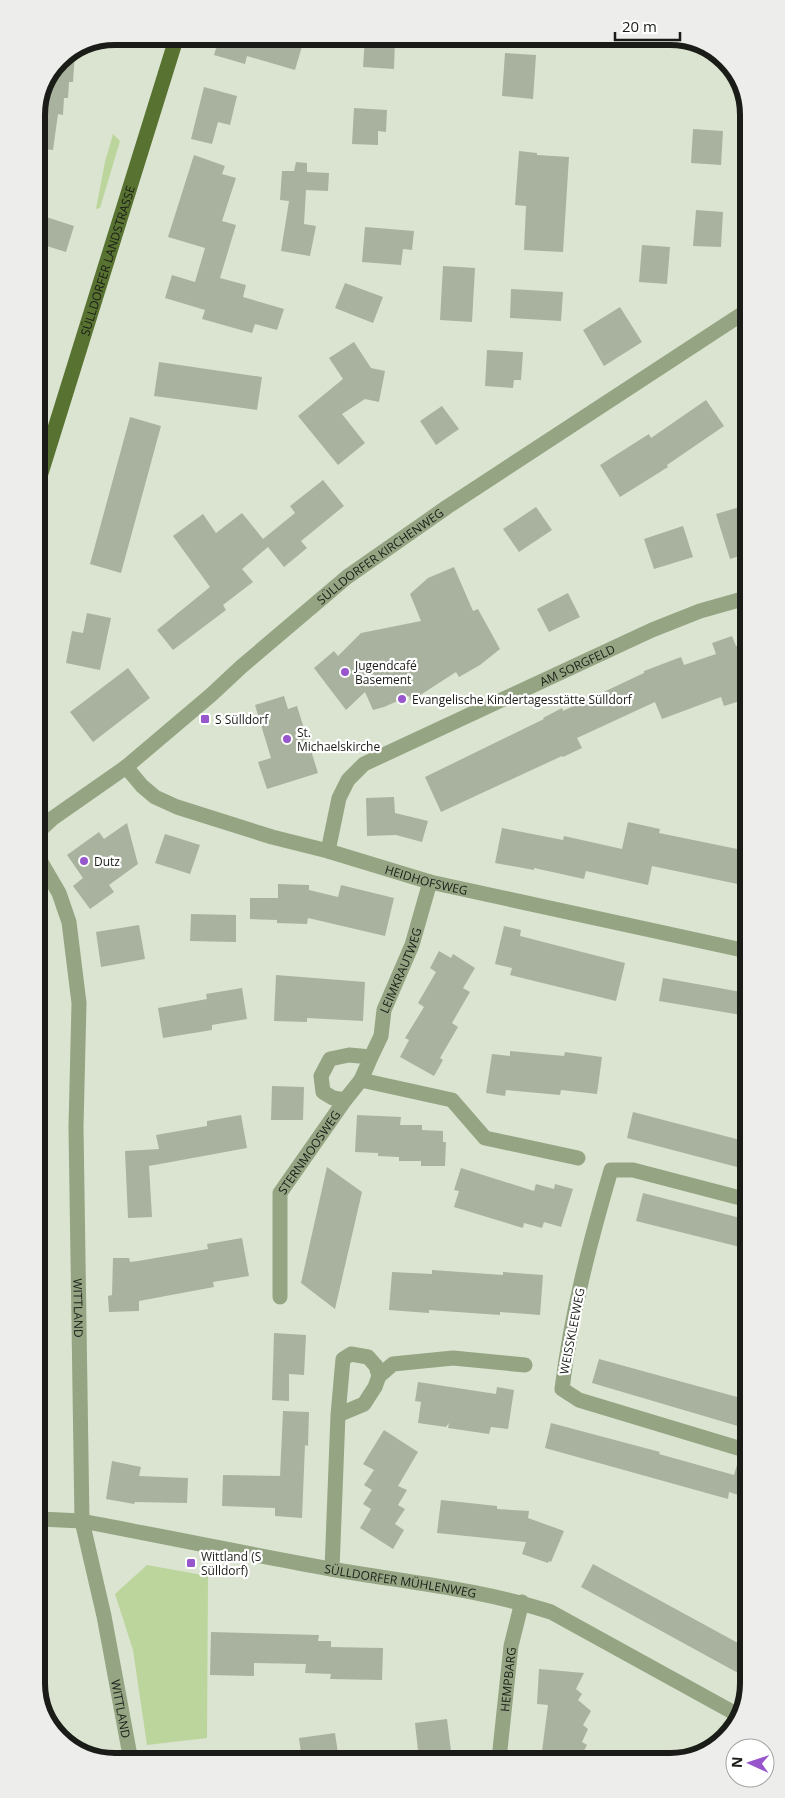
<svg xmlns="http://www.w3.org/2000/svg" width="785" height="1798" viewBox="0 0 785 1798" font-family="'Open Sans',sans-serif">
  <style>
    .green { fill: #bcd59c }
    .building { fill: #a9b29f }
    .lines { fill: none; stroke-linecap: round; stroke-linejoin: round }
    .minor { stroke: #95a583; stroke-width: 15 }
    .tertiary { stroke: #95a583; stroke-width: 15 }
    .primary { stroke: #587231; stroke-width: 15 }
    .poi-dot { fill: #9856cc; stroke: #fff; stroke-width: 2 }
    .labels { text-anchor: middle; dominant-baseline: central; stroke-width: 4.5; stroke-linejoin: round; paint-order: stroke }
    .street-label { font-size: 12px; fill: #1a1d17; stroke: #fff }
    .poi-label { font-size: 12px; fill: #1a1d17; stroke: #fff; text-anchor: start }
    .rim { fill: none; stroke: #1a1d17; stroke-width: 6 }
  </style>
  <rect width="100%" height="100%" fill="#dbe4d0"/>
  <path class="green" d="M113,134L120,141L100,208L96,209L105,162Z
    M147,1565L208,1576L207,1738L147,1745L133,1650L115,1594Z"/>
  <path class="building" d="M220,36H305L295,70L247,56L245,64L214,55Z
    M365,38L395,39L394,69L363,67Z
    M75,52L73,82H69L68,98H64L63,115L58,114L53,150L36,148V110L59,59Z
    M505,53L536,55L533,99L502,96Z
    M204,87L237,96L230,125L218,122L212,144L191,139Z
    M354,108L387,110L386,132L378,131V145L352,144Z
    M693,129L723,131L721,165L691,163Z
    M519,151L537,153V155L569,157L563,252L524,250L526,206L515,205Z
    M194,155L225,166L222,174L236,178L222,221L236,225L220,278L246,285L243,297L284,309L277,330L255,324L252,333L234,328L202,319L205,310L165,298L172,275L195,282L205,248L168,237Z
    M296,162L307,163V172L329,173L328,191L306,190L304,224L316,226L310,256L281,251L289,201L280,200L282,171H294Z
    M696,210L723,212L721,247L693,246Z
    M37,214L74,226L66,252L37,243Z
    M365,227L414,231L412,250L403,249L401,265L362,262Z
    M642,245L670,247L667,284L639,282Z
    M443,266L475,268L472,322L440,320Z
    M345,283L383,297L373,323L335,308Z
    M511,289L563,292L561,321L510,318Z
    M620,307L642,342L604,366L583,330Z
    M354,342L371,368L385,371L379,402L365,399L342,414L365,443L338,465L298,416L343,379L329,358Z
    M487,350L523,352L521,380H514L513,388L485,386Z
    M159,362L262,377L257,410L154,396Z
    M706,400L724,426L667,465L668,467L620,497L600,465L649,434L651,438Z
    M442,406L459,429L436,445L420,421Z
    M130,417L161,426L121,573L90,564Z
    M323,480L344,506L301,541L307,548L284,567L268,547L242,569L253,582L223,605L226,610L173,650L157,630L210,587L173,536L203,514L216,533L242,513L263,539L295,513L290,506Z
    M746,505V554L730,559L716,514Z
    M536,507L552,530L519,552L503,529Z
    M683,526L693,557L654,569L644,539Z
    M454,567L473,611L478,609L500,649L480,665L459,677L456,672L411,701L409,696L384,707L373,710L365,692L346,710L314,668L334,651L338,656L361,633L421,621L410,594L428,578Z
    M568,593L580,617L549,632L537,609Z
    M87,613L111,618L100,670L66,663L72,631L83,633Z
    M732,636L736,646L746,642V699L724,706L721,697L662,719L655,702L577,738L582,748L563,757L562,756L441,812L425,777L544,719L543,718L562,708L563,711L644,673V671L681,657L684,665L716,654L712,643Z
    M128,668L150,698L93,742L70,712Z
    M284,696L288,709L297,706L318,773L267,789L258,762L271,758L255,705Z
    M394,797L395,813L428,821L422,842L396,835L367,836L366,798Z
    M628,822L660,829L659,833L747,851V886L652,866L648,885L586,871L584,879L534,868V870L495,863L502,828L563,840L564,836L622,849Z
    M127,823L138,864L109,885L114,892L90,909L73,886L83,878L67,855L99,832L104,839Z
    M165,834L200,845L190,874L155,863Z
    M278,884L309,885V890L338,897L341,885L394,898L385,936L308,918L307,924L277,923V920L250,919V898H278Z
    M191,914L236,915V942L190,941Z
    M139,925L145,959L101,967L96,932Z
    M504,926L521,930L520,936L625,963L616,1001L510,975L512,968L495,964Z
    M439,951L451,958L453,954L475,968L463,988L470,992L452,1023L458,1027L440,1058L443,1060L434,1076L400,1057L409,1040L405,1038L424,1007L418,1003L436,972L430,968Z
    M276,975L365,982L363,1021L307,1018V1022L274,1021Z
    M663,978L747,993V1016L659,1001Z
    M242,988L247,1019L212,1025V1030L163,1038L158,1008L207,999L206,994Z
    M510,1051L564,1056L565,1052L602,1057L597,1094L561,1090L560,1095L506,1090L505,1096L486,1093L492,1054L510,1056Z
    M272,1086L304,1087L303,1120H271Z
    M633,1112L744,1141L737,1167L627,1138Z
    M241,1115L247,1148L149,1166L152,1217L128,1218L125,1151L159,1149L156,1135L207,1126V1121Z
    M357,1115L401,1117L400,1125H422V1130L443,1131V1142H446L445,1166H421V1161H399V1157L378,1156V1153L355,1152Z
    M327,1167L362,1192L335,1309L301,1283Z
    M461,1168L534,1191L536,1184L554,1189L555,1184L573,1189L561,1227L544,1222L542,1228L524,1223L523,1228L454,1207L459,1191L454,1190Z
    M643,1193L748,1220V1249L636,1221Z
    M242,1238L249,1276L213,1282L214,1287L139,1301V1311L109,1312L108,1296L112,1295L113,1258H129L130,1262L138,1261L208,1249L207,1244Z
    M432,1270L503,1275V1272L543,1275L540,1315L500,1312V1315L429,1310V1313L389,1310L392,1272L432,1274Z
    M274,1333L306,1335L304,1375L289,1374V1401L272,1400Z
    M599,1359L748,1400V1429L592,1383Z
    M418,1382L496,1394L497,1387L514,1390L508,1429L491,1427L489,1434L448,1428L449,1423L446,1427L418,1423L421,1402L415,1401Z
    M283,1411L309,1412L308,1446L305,1445L302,1518L275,1516V1508L222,1506L223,1475L280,1476Z
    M551,1423L660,1452L659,1454L734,1475L739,1458L748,1460V1498L729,1492L728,1499L545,1448Z
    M384,1430L418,1452L398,1486L407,1490L398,1505L405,1509L395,1524L404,1530L393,1549L360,1528L371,1509L363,1504L372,1490L364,1485L374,1470L363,1464Z
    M112,1461L141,1467L139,1476L188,1478L187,1503L135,1502L134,1504L106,1499Z
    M441,1500L497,1506V1509L529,1511L528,1518L564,1531L551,1562L549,1561L548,1563L522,1554L526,1542L437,1533Z
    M593,1564L749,1649V1679L581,1587Z
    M211,1632L319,1635L318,1641H331V1647L383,1648L382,1680L330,1679L331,1674L305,1673L306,1664L254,1663V1676L210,1675Z
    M539,1669L584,1673L576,1689L582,1694L578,1700L591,1711L583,1725L588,1729L582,1742L587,1745L580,1758L541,1759L548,1705L537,1704Z
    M447,1719L452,1759L419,1760L415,1723Z
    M335,1733L339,1760H302L299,1738Z"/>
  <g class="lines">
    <g class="minor">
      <path id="s1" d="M126,767L142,786L155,797L177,807L272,837L328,851L430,882L747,951"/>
      <path id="s2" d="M328,851L339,798L348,780L364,764L652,630L700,611L746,598"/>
      <path id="s3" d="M38,857L59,893L69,922L79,1003L76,1127L82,1521L104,1616L131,1761"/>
      <path id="s4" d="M371,1057L361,1080L345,1100L333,1098L323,1092L321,1076L330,1059L349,1055L371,1057L381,1036L384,1010L412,945L430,882"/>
      <path d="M361,1080L452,1100L485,1138L578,1158"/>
      <path d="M748,1200L633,1170H611C590,1242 571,1314 562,1389L579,1400L748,1451"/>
      <path id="s5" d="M280,1297V1193L345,1100"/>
      <path d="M379,1376L393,1364L453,1358L525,1365"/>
      <path id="s6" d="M40,1519L82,1521C165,1537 248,1554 331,1569C405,1582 480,1589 551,1612L738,1715"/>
      <path d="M332,1569L338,1415L343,1359L351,1354L368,1357L376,1366L379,1376L375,1387L364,1404L338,1415"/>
      <path id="s7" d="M499,1759L511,1646L522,1602"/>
    </g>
    <path class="tertiary" id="s8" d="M38,832L53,818L126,767L211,695L241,667L347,577L447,507L745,312"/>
    <path class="primary" id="s9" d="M37,486L177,36"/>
  </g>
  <g class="poi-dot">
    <circle cx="345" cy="672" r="5"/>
    <circle cx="402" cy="699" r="5"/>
    <rect x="200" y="714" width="10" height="10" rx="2.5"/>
    <circle cx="287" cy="739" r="5"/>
    <circle cx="84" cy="861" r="5"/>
    <rect x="186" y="1558" width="10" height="10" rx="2.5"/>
  </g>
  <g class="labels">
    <g class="street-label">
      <text stroke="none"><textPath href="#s9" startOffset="236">SÜLLDORFER LANDSTRASSE</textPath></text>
      <text stroke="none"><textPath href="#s8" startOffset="440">SÜLLDORFER KIRCHENWEG</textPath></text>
      <text stroke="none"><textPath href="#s2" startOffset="332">AM SORGFELD</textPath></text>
      <text stroke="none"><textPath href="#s1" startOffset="326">HEIDHOFSWEG</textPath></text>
      <text stroke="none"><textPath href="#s4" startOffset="244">LEIMKRAUTWEG</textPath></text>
      <text stroke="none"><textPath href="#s5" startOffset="154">STERNMOOSWEG</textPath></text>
      <text stroke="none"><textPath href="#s3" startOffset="459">WITTLAND</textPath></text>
      <text transform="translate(572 1331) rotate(-79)">WEISSKLEEWEG</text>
      <text stroke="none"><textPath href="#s6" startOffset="366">SÜLLDORFER MÜHLENWEG</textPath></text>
      <text stroke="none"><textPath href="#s7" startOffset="80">HEMPBARG</textPath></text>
      <text stroke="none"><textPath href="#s3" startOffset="864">WITTLAND</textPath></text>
    </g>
    <g class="poi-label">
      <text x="355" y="665">Jugendcafé<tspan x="355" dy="14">Basement</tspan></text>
      <text x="412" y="699">Evangelische Kindertagesstätte Sülldorf</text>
      <text x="215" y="719">S Sülldorf</text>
      <text x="297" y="732">St.<tspan x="297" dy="14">Michaelskirche</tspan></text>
      <text x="94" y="861">Dutz</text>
      <text x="201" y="1556">Wittland (S<tspan x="201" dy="14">Sülldorf)</tspan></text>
    </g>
  </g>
  <path d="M0 0H785V1798H0ZM115 45H670A70 70 0 0 1 740 115V1683A70 70 0 0 1 670 1753H115A70 70 0 0 1 45 1683V115A70 70 0 0 1 115 45Z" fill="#ededec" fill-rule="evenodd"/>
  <path class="rim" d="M115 45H670A70 70 0 0 1 740 115V1683A70 70 0 0 1 670 1753H115A70 70 0 0 1 45 1683V115A70 70 0 0 1 115 45Z"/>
  <g transform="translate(750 1763) rotate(273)"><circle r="24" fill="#ffffff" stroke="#a3a5a2"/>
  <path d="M0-4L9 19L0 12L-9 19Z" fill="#9856cc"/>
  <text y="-8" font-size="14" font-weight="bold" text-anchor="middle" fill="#1a1d17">N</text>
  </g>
  <path d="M615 32v8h65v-8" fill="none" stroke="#1a1d17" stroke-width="2.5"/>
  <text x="622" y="32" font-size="15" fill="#1a1d17" stroke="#ffffff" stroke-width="4" paint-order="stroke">20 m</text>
</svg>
